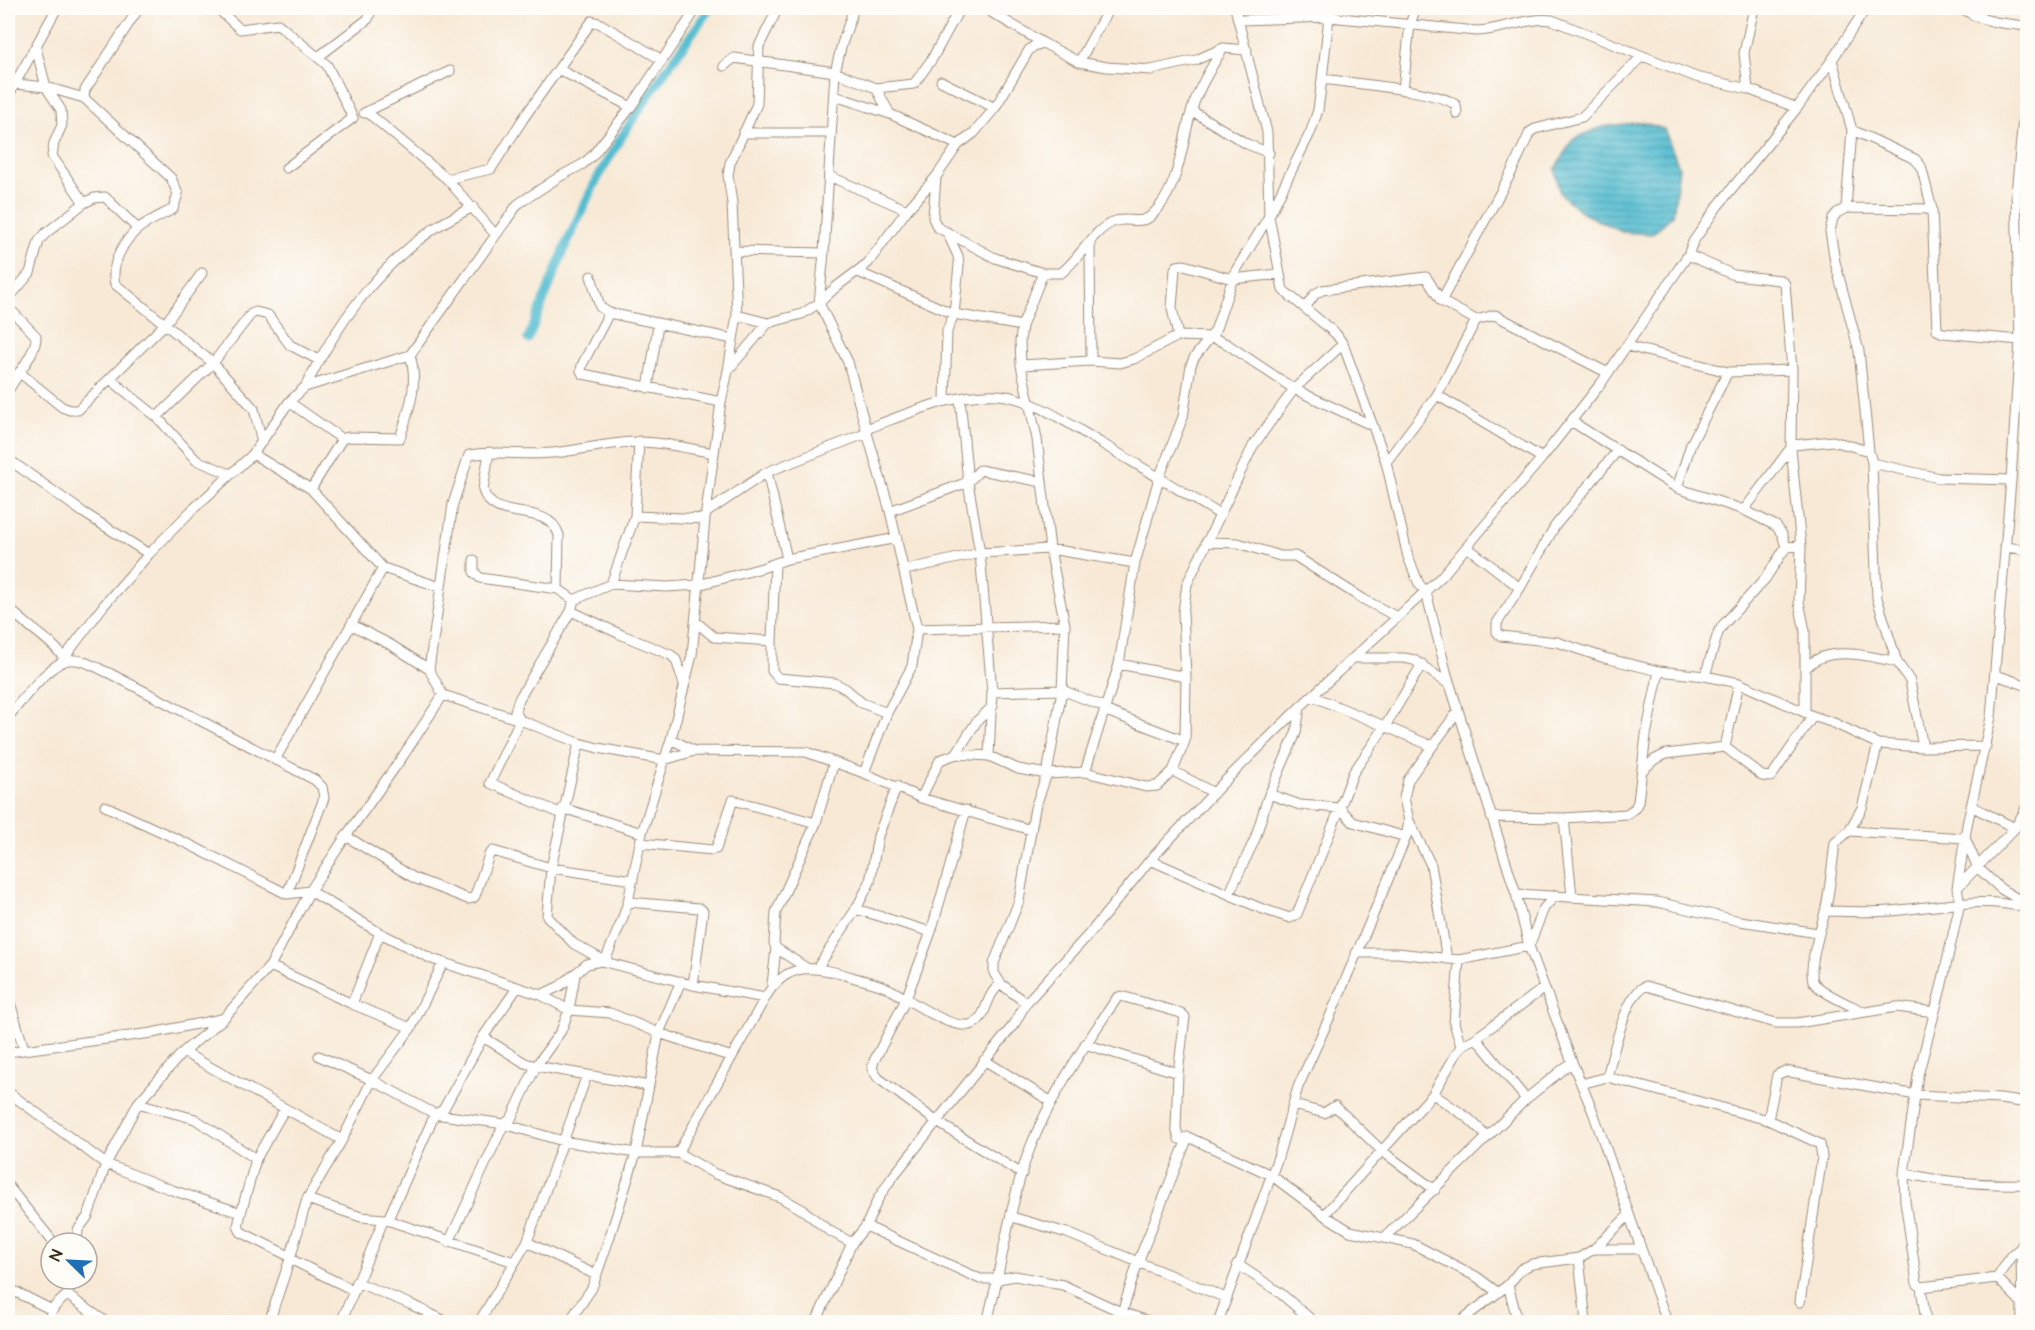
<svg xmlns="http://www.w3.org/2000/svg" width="2035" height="1330" viewBox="0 0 2035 1330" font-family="'Architects Daughter',sans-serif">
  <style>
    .water { fill: url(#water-rules); stroke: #487478; stroke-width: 1.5 }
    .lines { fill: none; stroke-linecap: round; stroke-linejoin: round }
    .canal { stroke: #55bdd1; stroke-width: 9 }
    .minor-casing { stroke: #9a8a7a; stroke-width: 11 }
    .minor { stroke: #fff; stroke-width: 9 }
  </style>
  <defs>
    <pattern id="water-rules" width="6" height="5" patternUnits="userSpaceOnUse" patternTransform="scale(1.5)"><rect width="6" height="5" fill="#55bdd1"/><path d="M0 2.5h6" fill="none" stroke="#489aa9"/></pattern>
  </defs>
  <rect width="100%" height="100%" fill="#fdfcf7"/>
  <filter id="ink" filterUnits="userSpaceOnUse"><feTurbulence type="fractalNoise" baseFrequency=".0167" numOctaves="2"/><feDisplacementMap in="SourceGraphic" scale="12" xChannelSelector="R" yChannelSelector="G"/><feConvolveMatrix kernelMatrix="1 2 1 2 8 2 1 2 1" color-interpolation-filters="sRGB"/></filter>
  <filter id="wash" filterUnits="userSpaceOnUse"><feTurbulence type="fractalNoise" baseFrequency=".008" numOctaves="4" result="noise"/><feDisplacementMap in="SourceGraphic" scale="24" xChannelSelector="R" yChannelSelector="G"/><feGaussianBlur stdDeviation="1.35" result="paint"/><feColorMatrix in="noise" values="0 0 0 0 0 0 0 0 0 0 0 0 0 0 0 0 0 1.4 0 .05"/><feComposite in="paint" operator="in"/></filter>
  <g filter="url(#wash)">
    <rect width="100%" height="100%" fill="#f8e9d6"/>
    <path class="water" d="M1641,122L1664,129L1679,167L1673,215L1652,234L1622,232L1583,213L1560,193L1555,169L1573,139L1602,127Z"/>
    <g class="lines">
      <path class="canal" d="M528,339C551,283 572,225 601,172C633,114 673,61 710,8"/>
    </g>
  </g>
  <g filter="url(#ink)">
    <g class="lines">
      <g class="minor-casing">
        <path id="minor" d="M217,8L240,29L278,24L327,65L353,118L286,168
          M854,8L842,44L835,72L824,253L819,303L848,362L867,433L890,511L917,629L912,666L887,713L864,773
          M984,8L1043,43L1079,62L1107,67L1151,70L1196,60L1223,48L1247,50
          M1235,8L1267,132L1269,216L1283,290L1336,334L1343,344L1386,462L1408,557L1419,584L1426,592L1447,675L1516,894L1529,946L1572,1062L1593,1112L1667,1322
          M1962,8C1980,22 2005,24 2028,26
          M1240,20L1329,17L1477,31C1502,30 1527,17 1552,20L1696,77L1748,89L1797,108
          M318,57L368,19L370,14L369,8
          M1832,60L1852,130L1846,208L1837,213L1833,218L1830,231L1835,262L1859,351L1869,451L1872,463L1877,598L1897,662L1910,681L1923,747
          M1079,62L1109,8
          M724,66L734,58L835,72L876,88L914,84L932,59L960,8
          M558,69L631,107
          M1322,79C1350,83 1437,90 1456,105L1457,114
          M941,81L995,108
          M16,84L46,87L84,98L85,90L139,8
          M876,88L890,114L958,145
          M1748,89L1744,53L1754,8
          M1403,90L1410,24L1416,8
          M8,96L57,8
          M835,96L890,114
          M84,98L171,178L178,194L173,209C162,215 149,221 139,228C124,240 110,264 115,284L213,363L254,409L262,442
          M1192,111L1247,144L1269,153
          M367,112L447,179L495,234
          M364,113L450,71
          M1852,130L1915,159L1921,166L1932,209L1937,330L1943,333L2020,340
          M743,133H831
          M829,176L907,210
          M936,177L933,218L937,227L995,258L1043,273
          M447,179L491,169L523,119L592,21L599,23L662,60
          M84,203L94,198L105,197L138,229
          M1846,208L1932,209
          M1090,242L1091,361
          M735,251L824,253
          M1688,255L1734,275L1780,280L1785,284L1792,370L1791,449L1801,546
          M858,272L954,314L1022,326
          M591,276L600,307L609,313L733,339
          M8,299L30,273L39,241L46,233L84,203L52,156L54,143L62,125L61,110L46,87L36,48
          M8,307L36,336C37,352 16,376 8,391
          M1305,308L1315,294L1322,290L1426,277L1441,301
          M609,313L582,365L581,371L583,374L721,402
          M737,315L768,323
          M1476,320L1441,301L1512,171L1530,132L1535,129L1582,117L1641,57
          M1178,336L1172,308L1175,269L1177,266L1184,265L1232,279L1280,274
          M1627,346L1728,372L1792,370
          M1021,365L1091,361L1120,363L1134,359L1178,336L1211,337L1227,344L1294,389L1373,426
          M730,368L768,323L802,314L819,303L836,287L868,263L907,210L936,177L958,145L974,133L995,108L1029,50L1034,46L1043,43
          M19,372L62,407L70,410H78L165,324L202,273
          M1728,372L1691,444L1677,488L1744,510L1776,526L1782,534L1786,547L1801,546L1799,602L1805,631V712
          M110,379L157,417L196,460L230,474
          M305,387C336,326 375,270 432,230C445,221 459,214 473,207
          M648,388L658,325
          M1437,395L1542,458
          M960,398L968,482L980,553L992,692L989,756
          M945,401L947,331L954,314L959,265L958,256L947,232
          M289,402L342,439
          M157,417L213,363L251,314L256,312L268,315L290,345L319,360
          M1571,421L1677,488
          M866,429C908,414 952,393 998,395C1032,397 1072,426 1101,443C1141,467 1180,490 1219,514
          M1618,450L1555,526L1520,588L1497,623V632L1501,636L1557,642L1605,658L1659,671L1705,676L1739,683L1813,716L1834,723L1878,744L1923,747L1986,746
          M489,452L483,490C493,525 548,500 559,535L558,589
          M253,454L311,489L383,568L440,587
          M8,459L84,513L149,554
          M1386,462L1437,395L1476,320L1495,315L1608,373
          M1872,463L1939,478L2011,480
          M767,472L787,559
          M311,489L342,439L348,437L400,438C409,410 419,384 410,355
          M1744,510L1793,445L1833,441L1869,451
          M890,511L968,482L980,470L1042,482
          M706,513L767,472L867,433
          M635,516L639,441
          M1206,542L1238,543L1280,556H1295L1363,599L1397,617
          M1467,547L1520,588
          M2005,547L2028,550
          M474,560V572L480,578L558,589L574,600L611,584L667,587L698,585L762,568L787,559L897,538
          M905,570L980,553L1050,549L1135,563
          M611,584L635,516L705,519
          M8,607C25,626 49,637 64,658
          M571,611L622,635L671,655L676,660L684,684
          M696,622L714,637L772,641V671L778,678L835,683L846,689L862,703L887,713
          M352,625L391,645L429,669L443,695L520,720L579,743L598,748L664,760L694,751L806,752L864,773L921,798L1031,830
          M917,629L1065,625
          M772,641L775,563
          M1353,658H1404L1414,660L1450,685
          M63,661L64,658L104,605L149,554L190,512L253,454L289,402L305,387L410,355L518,204L559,177L583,164L592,156L631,107L697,8
          M1119,664L1186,677
          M1806,668C1826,644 1870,656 1897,662
          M429,669L453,504L469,455C497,450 524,456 552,453C579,451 614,441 640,442C664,442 690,449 714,453
          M1996,675L2028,686
          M1705,676L1718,633L1723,625L1765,579L1786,547
          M992,692L1062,690L1105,707
          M1312,696L1432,746
          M1104,710L1185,741
          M8,717C20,703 50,662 69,660C82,658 97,668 109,673L315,780L322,787L324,798L287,894L310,891L380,933L432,959L541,995L560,986L587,964L601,961L693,985L765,998C787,960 815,966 852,977C864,981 879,983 891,990C909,999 952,1032 973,1024C988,1017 985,994 1001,984L1026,1003
          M671,739L694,751
          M579,743L551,868L547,916L574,944L603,960
          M1725,747L1739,683
          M956,754L989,756L1018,769L1047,774L1085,772L1146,787L1157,786L1173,771L1214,793
          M275,760L383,568
          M1173,771L1185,741L1186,677L1183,612L1187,584L1253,446L1294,389L1343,344
          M1642,771L1654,760L1666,754L1725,747L1762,776L1771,777L1813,716
          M1085,772L1119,664L1135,563L1159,478L1183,417L1191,365L1194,358L1215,331L1235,272L1269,216L1311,131L1318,110L1322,79L1330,8
          M921,798L940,760L956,754L977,721L993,706
          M105,806L188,844L287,894
          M1971,806L2015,828
          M563,808L642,833
          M966,810L931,932L906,999L874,1061L872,1069L878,1078L937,1122L1022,1174
          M562,814L490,783L520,720L515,711L519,699L571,611L574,600
          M1491,817L1564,818L1627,814L1635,808L1638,802L1646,735L1659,671
          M1564,818L1572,896
          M1409,821L1431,865L1447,959
          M1849,831L1965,838L1978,868L2001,889L2028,905
          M346,836L414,878L468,899L473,898L475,896L489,855L493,851L551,868L633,880
          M1406,837L1353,822L1340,808L1353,773L1386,725L1422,664
          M640,843L712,850L716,849L733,800L816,823
          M1150,860L1260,908L1290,918L1297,914L1340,808L1300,805L1269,794
          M1957,888L2015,828L2028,805
          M1229,894L1255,839L1267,800L1296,733L1300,707
          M1516,894L1657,902L1740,921L1818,933
          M628,902L699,908L703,911L693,985
          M856,909L931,932
          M1825,911C1847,911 1869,913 1891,911C1935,907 1982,896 2026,908
          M1356,953H1398L1459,960L1529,946L1544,908L1556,895
          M1459,960L1454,1023L1461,1046
          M601,961H605L622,920L628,902L642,833L671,739L692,655L705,519L721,402L728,371L737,315L732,203L728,175L730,163L757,104L759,46L778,8
          M270,966L352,1004L411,1028
          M818,967L856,909L870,882L878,836L897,786
          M808,969L776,948L774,943L776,912L816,823L834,762
          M1001,984L994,973V963L1019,901L1035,808L1047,774L1062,690L1065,625L1050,549L1037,439L1021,365L1020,341L1022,326L1043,273H1061C1079,260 1093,230 1113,222C1126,216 1141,226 1152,215C1180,189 1181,144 1192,109C1199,87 1211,68 1223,48
          M772,985L776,948
          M541,995L569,1010L610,1013L659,1033L732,1057
          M8,996L24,1049
          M352,1004L380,933
          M1864,1012C1853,1006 1818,992 1813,981C1808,967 1821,927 1825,912C1830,890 1832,866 1835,843L1849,831L1862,808L1878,744
          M483,1037L525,1063L536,1066L649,1086
          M1476,1038L1526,1099
          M1085,1044L1178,1073
          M8,1052L152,1033L221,1019
          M183,1052L342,1140
          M319,1056L372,1080L435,1114L504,1124L563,1141L636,1153H678L715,1174L780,1197L803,1210L828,1230L852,1243
          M984,1060L1052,1102
          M1607,1077C1613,1056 1625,993 1646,986L1776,1023H1797L1897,1007L1934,1012
          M1581,1084L1607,1077L1768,1120L1820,1144L1822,1157L1800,1302
          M8,1092L106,1164L172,1190L241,1213L256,1159L284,1110
          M1433,1094L1468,1118L1488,1137
          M138,1103L195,1119L256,1159
          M1294,1105L1324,1113L1335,1106L1382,1151L1435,1190
          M1768,1120L1777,1075L1785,1071L1916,1095L2000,1099L2028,1103
          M1188,1137L1271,1175L1324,1215L1350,1231L1413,1244L1477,1277L1497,1292
          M678,1153L765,998
          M1904,1173C1945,1183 1985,1185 2028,1184
          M8,1186L54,1243
          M307,1199L361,1217L384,1219L514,1262
          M241,1213L238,1226L241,1232L291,1257
          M1324,1215L1433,1094L1461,1046L1476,1038L1544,988
          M1012,1217L1067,1233L1226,1298
          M866,1226L980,1279H998L1015,1276L1063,1285L1121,1312L1151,1322
          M1385,1237L1526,1099L1572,1062
          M449,1242L504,1124L511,1119L536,1066L561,1031L569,1010L575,975
          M527,1242L596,1275
          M77,1243L78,1230L88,1216L106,1164L138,1103L183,1052L223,1019L270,966L310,891L346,836L403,756L443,695
          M2021,1246L2022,1322
          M1594,1249H1640
          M1579,1258L1586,1322
          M290,1259L353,1290
          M1237,1264L1279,1292L1314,1322
          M1997,1278L2021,1302
          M356,1282L412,1305L447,1322
          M1508,1285L1518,1322
          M1921,1287L1997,1278C2005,1267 2013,1247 2028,1246
          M8,1288L52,1310
          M67,1295L106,1322
          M46,1322L55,1306L67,1295L73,1279
          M269,1322L290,1259L307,1199L342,1140L372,1080L411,1028L443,963
          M341,1322L384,1219H388L435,1114L443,1110L483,1037L517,988
          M479,1322L527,1242L587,1075
          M569,1322L592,1288L609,1239L636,1153L659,1033L681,981
          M816,1322L852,1243L866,1226L878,1199L891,1179L1015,1023L1026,1003L1090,933L1150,860L1222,784L1300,707L1441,577L1542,458L1602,382L1688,255L1693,242L1717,207L1797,108L1832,60L1866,8
          M987,1322C1001,1270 1008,1213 1025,1162C1044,1106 1083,1047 1117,998L1121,996L1181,1013L1185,1017L1178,1073L1176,1128L1179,1139L1188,1137L1138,1262L1119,1322
          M1218,1322L1278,1157L1298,1087L1331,1014L1406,837L1409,821L1404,798L1408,780L1458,711
          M1461,1322L1467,1316L1508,1285L1521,1269L1532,1264L1579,1258L1594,1249L1629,1215
          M1926,1322L1921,1287L1917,1283L1905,1201L1904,1173L1918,1075L1941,988L1960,903L1957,888L1967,825L1991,717L2011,480L2020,340L2016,194L2023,119L2028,104"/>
      </g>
      <use href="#minor" class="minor"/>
    </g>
  </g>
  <rect width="2035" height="1330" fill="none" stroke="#fdfcf7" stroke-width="30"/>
  <g transform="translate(69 1261) rotate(294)"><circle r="28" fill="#fdfcf7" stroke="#afa8a0" stroke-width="1.5"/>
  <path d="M0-4.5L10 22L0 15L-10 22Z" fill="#1f6fb2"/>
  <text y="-9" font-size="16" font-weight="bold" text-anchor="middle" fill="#3b2a1e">N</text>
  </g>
</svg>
